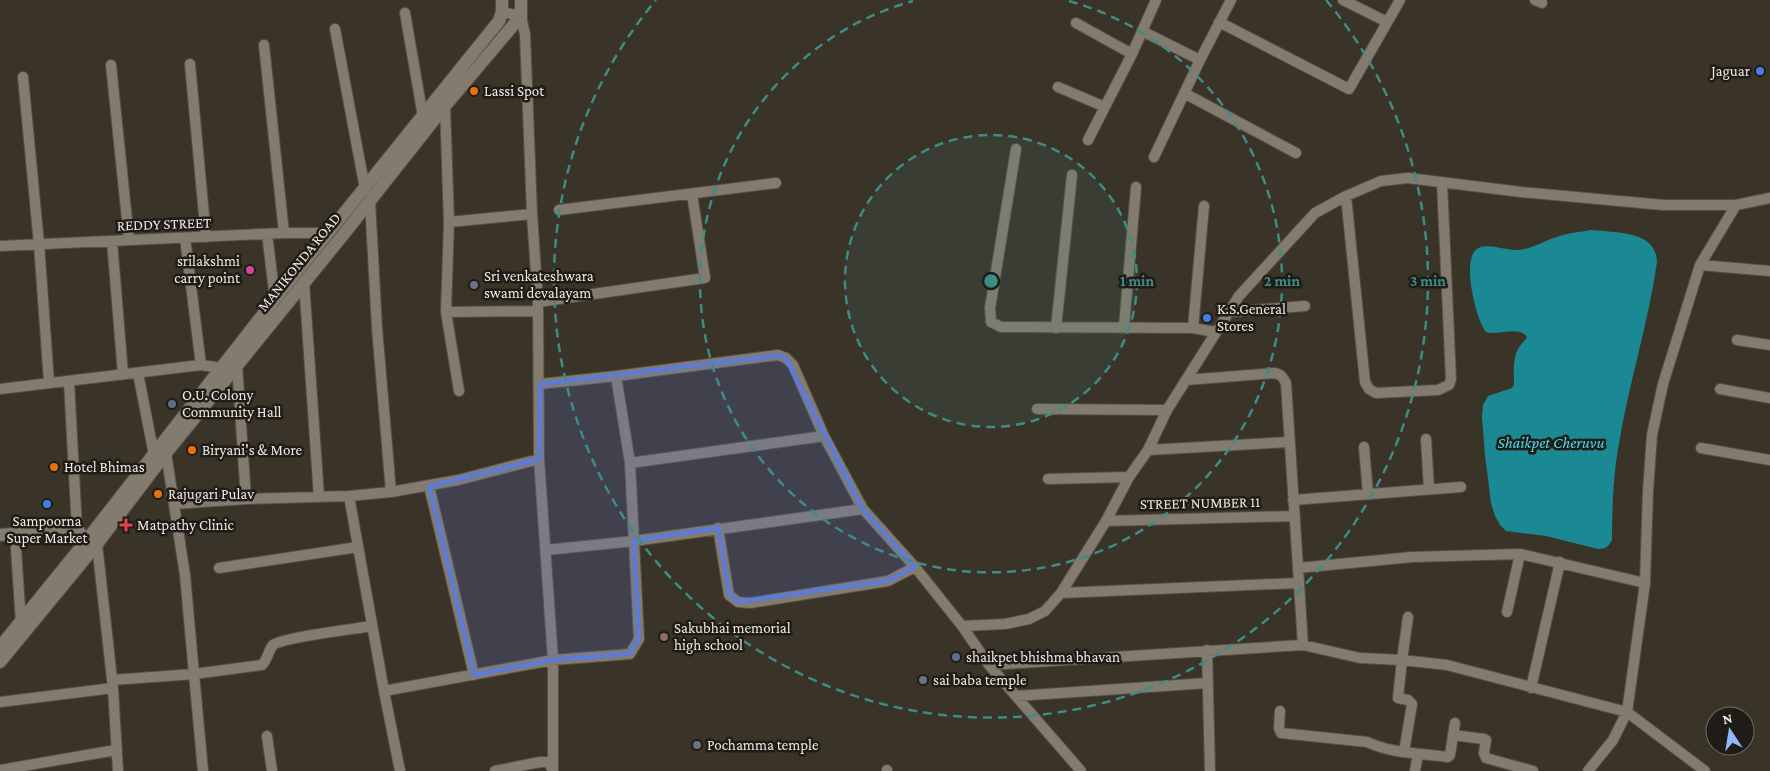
<svg xmlns="http://www.w3.org/2000/svg" width="1770" height="771" viewBox="0 0 1770 771" font-family="'Crimson Pro',serif">
  <style>
    .water { fill: #1b8994 }
    .lines { fill: none; stroke-linecap: round; stroke-linejoin: round }
    .minor-casing { stroke: #565047; stroke-width: 12 }
    .tertiary-casing { stroke: #565047; stroke-width: 14 }
    .minor { stroke: #847b6f; stroke-width: 10 }
    .tertiary { stroke: #847b6f; stroke-width: 12 }
    .marked { fill: #5c7cdb; fill-opacity: 0.2; stroke: #5c7cdb; stroke-width: 4; stroke-linejoin: round }
    .ring { fill: none; stroke: #3c8d85; stroke-width: 2.5; stroke-dasharray: 9 6 }
    .shop-dot { fill: #3f7fe0; stroke: #1f1b16; stroke-width: 2 }
    .food-dot { fill: #e8710a; stroke: #1f1b16; stroke-width: 2 }
    .hotel-dot { fill: #d1479c; stroke: #1f1b16; stroke-width: 2 }
    .worship-dot { fill: #6b7280; stroke: #1f1b16; stroke-width: 2 }
    .service-dot { fill: #5c6f8a; stroke: #1f1b16; stroke-width: 2 }
    .health-dot { fill: #e0444e; stroke: #1f1b16; stroke-width: 2 }
    .education-dot { fill: #8d6e63; stroke: #1f1b16; stroke-width: 2 }
    .labels { text-anchor: middle; dominant-baseline: central; stroke-width: 5; stroke-linejoin: round; paint-order: stroke }
    .poi-label { font-size: 15px; fill: #eee9e2; stroke: #1f1b16; text-anchor: start }
    .street-label { font-size: 15px; fill: #eee9e2; stroke: #1f1b16 }
    .water-label { font-size: 16px; font-style: italic; fill: #4adceb; stroke: #1f1b16 }
    .centre { fill: #3c8d85; stroke: #1f1b16; stroke-width: 2.5 }
    .ring-label { font-size: 15px; text-anchor: middle; font-weight: bold; fill: #3c8d85; stroke: #1f1b16; stroke-width: 5; stroke-linejoin: round; paint-order: stroke }
  </style>
  <rect width="100%" height="100%" fill="#3a3328"/>
  <path class="water" d="M1592,230C1616,233 1656,230 1657,262C1648,325 1628,386 1618,449C1613,479 1612,509 1612,540C1609,546 1606,549 1598,549L1546,536L1506,531L1500,525L1495,516L1491,503L1485,455L1482,417L1483,405L1488,396L1512,388L1514,385C1514,372 1512,357 1520,346C1522,342 1525,341 1527,337C1518,325 1499,336 1486,332C1476,320 1461,259 1477,249C1487,242 1506,251 1518,250C1531,249 1542,242 1554,238C1566,233 1579,232 1592,230Z"/>
  <g class="lines">
    <g class="minor-casing">
      <path id="minor" d="M1343,0L1387,22
        M1535,0L1542,3
        M502,12L521,16L525,34L532,214L538,302L539,459L553,660V769
        M405,13L423,117
        M1219,22L1349,89L1400,0
        M1076,23L1132,54
        M335,29L365,189
        M1142,31L1200,60
        M264,45L284,233
        M190,64L206,237
        M111,65L129,239
        M23,77L39,244L49,382
        M1058,87L1105,107
        M1184,93L1296,153
        M445,106L449,222L446,312L459,391
        M1088,140L1132,54L1156,0
        M1016,149L990,308L991,322L1001,327L1193,328L1215,332
        M1154,157L1200,60L1231,0
        M1346,196L1365,382L1369,389L1376,393L1438,390L1449,385L1451,379L1442,182
        M370,201L377,328L391,492
        M559,210L776,183
        M449,222L532,214
        M267,234L275,299
        M185,238L201,365
        M112,241L123,374
        M0,246L284,233H329
        M1700,265L1770,271
        M304,282L319,497
        M538,302L705,278L692,194
        M446,312L538,311
        M1228,312L1305,306
        M1124,327L1136,187
        M1056,328L1072,175
        M1193,328L1204,206
        M1737,340L1770,345
        M237,364L246,499
        M138,373L154,455
        M616,376L630,463L824,436
        M69,381L77,529
        M540,384L616,376L778,355L786,358L793,365L824,436L863,509L915,567L962,626
        M0,389L201,365L222,368
        M1720,389L1770,398
        M1037,409L1167,410
        M1426,439L1429,489
        M1364,447L1368,494
        M1701,448L1770,460
        M1148,450L1289,442
        M1048,479L1129,477
        M429,486L474,675
        M349,496L384,691L400,771
        M1293,500L1461,487
        M174,504L246,499L349,496L391,492L458,480L539,459
        M1106,521L1295,516
        M718,528L729,595L738,602L750,603L888,581L915,567
        M15,534L21,623
        M97,544L113,688L118,771
        M546,550L634,541L863,509
        M219,568L358,547
        M1298,568L1412,557L1520,554L1645,583
        M1061,593L1298,583
        M1507,612L1520,554
        M1408,617L1402,660L1447,665L1627,712L1705,771
        M1303,645L1360,658L1402,660L1398,698L1408,700L1412,704L1404,752
        M1207,650L1210,771
        M989,665L1303,645L1286,383C1283,377 1281,374 1274,373L1186,380
        M112,680L194,674L185,575L166,453
        M1531,688L1560,562
        M384,691L553,660L630,654L639,639L630,463
        M1016,696L1208,683
        M0,702L113,688
        M1280,711L1279,728L1281,733L1367,742C1393,754 1421,753 1448,757L1450,755L1455,723
        M1453,735L1484,739L1486,740L1484,753L1486,758L1533,771
        M267,736L272,771
        M0,770L116,750
        M887,770V771
        M203,771L194,674L262,665C268,659 268,651 273,645C284,637 355,629 372,626
        M495,771L540,762H548L553,770
        M1081,771L989,665L962,626L1005,624L1029,619L1045,611L1061,593L1106,521L1129,477L1148,450L1167,410L1239,296L1315,213L1346,196L1381,181L1408,178L1521,192L1663,205H1736L1770,198
        M1415,771L1418,754
        M1588,771L1613,740L1627,712L1645,583L1648,491L1652,435L1663,384L1700,265L1736,205"/>
    </g>
    <g class="tertiary-casing">
      <path id="tertiary" d="M0,535L77,529L86,541
        M0,647L86,541L275,299L499,21L502,12V0
        M0,662L97,544L166,453L343,235L445,106L521,16V0"/>
    </g>
    <use href="#minor" class="minor"/>
    <use href="#tertiary" class="tertiary"/>
  </g>
  <path class="marked" d="M778,355L786,358L863,509L915,567L888,581L738,602L729,595L718,528L634,541L639,639L630,654L553,660L474,675L429,486L539,459L540,384Z"/>
  <circle cx="991" cy="281" r="146" fill="#3c8d85" fill-opacity=".12"/>
  <g class="ring">
    <circle cx="991" cy="281" r="146"/>
    <path d="M1069 1A291 291 0 1 1 913 1"/>
    <path d="M1326 0A437 437 0 1 1 656 0"/>
  </g>
  <g class="shop-dot">
    <circle cx="1760" cy="71" r="5"/>
    <circle cx="1207" cy="318" r="5"/>
    <circle cx="47" cy="504" r="5"/>
  </g>
  <g class="food-dot">
    <circle cx="474" cy="91" r="5"/>
    <circle cx="192" cy="450" r="5"/>
    <circle cx="54" cy="467" r="5"/>
    <circle cx="158" cy="494" r="5"/>
  </g>
  <circle class="hotel-dot" cx="250" cy="270" r="5"/>
  <g class="worship-dot">
    <circle cx="474" cy="285" r="5"/>
    <circle cx="923" cy="680" r="5"/>
    <circle cx="697" cy="745" r="5"/>
  </g>
  <g class="service-dot">
    <circle cx="172" cy="404" r="5"/>
    <circle cx="956" cy="657" r="5"/>
  </g>
  <path class="health-dot" d="M123.5 517.5h5v5h5v5h-5v5h-5v-5h-5v-5h5z"/>
  <circle class="education-dot" cx="664" cy="637" r="5"/>
  <g class="labels">
    <g class="poi-label">
      <text x="1750" y="71" text-anchor="end">Jaguar</text>
      <text x="484" y="91">Lassi Spot</text>
      <text x="240" y="261" text-anchor="end">srilakshmi<tspan x="240" dy="17">carry point</tspan></text>
      <text x="484" y="276">Sri venkateshwara<tspan x="484" dy="17">swami devalayam</tspan></text>
      <text x="1217" y="309">K.S.General<tspan x="1217" dy="17">Stores</tspan></text>
      <text x="182" y="395">O.U. Colony<tspan x="182" dy="17">Community Hall</tspan></text>
      <text x="202" y="450">Biryani's &amp; More</text>
      <text x="64" y="467">Hotel Bhimas</text>
      <text x="168" y="494">Rajugari Pulav</text>
      <text x="47" y="521" text-anchor="middle">Sampoorna<tspan x="47" dy="17">Super Market</tspan></text>
      <text x="137" y="525">Matpathy Clinic</text>
      <text x="674" y="628">Sakubhai memorial<tspan x="674" dy="17">high school</tspan></text>
      <text x="966" y="657">shaikpet bhishma bhavan</text>
      <text x="933" y="680">sai baba temple</text>
      <text x="707" y="745">Pochamma temple</text>
    </g>
    <g class="street-label">
      <text transform="translate(164 224) rotate(-2)">REDDY STREET</text>
      <text transform="translate(299 262) rotate(-51)">MANIKONDA ROAD</text>
      <text transform="translate(1200 503) rotate(-1)">STREET NUMBER 11</text>
    </g>
    <g class="water-label">
      <text x="1551" y="442">Shaikpet Cheruvu</text>
    </g>
  </g>
  <circle cx="991" cy="281" r="8" class="centre"/>
  <g class="ring-label">
    <text x="1137" y="286">1 min</text>
    <text x="1282" y="286">2 min</text>
    <text x="1428" y="286">3 min</text>
  </g>
  <g transform="translate(1730 731) rotate(348)"><circle r="24" fill="#1f1b16" stroke="#726d68"/>
  <path d="M0-4L9 19L0 12L-9 19Z" fill="#90b8fd"/>
  <text y="-8" font-size="14" font-weight="bold" text-anchor="middle" fill="#eee9e2">N</text>
  </g>
</svg>
